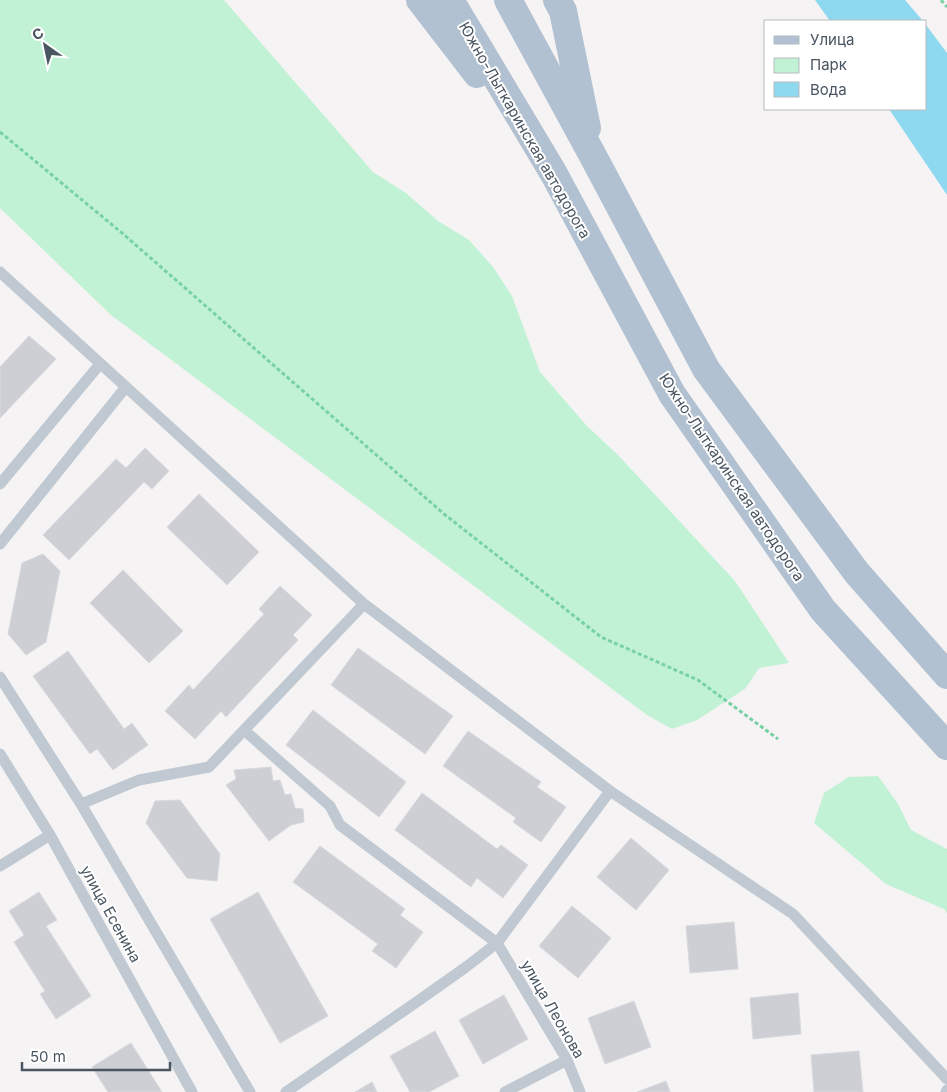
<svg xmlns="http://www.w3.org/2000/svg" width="947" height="1092" viewBox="0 0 947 1092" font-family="Inter,sans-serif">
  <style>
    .green { fill: #c2f2d5 }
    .water { fill: #8ed9ef }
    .building { fill: #cdcfd5; stroke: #d7d9de }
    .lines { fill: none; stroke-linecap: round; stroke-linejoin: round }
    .path { stroke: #78d1a7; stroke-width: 3; stroke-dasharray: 4 2.5; stroke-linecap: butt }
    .lane { stroke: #c0c9d2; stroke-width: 11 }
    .primary { stroke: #b2c1d1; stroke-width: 28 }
    .labels { text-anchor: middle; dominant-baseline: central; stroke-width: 4; stroke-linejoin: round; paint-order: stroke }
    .street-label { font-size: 15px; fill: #495561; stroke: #fff }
  </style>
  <rect width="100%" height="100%" fill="#f5f3f3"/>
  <path class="green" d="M0,0H224L373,172L406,193L438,221L469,240L493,267L512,296L540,372L587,426L618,455L735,581L789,663L759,668L745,689L697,720L672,729L647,715L111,315L0,208Z
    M878,776L898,804L911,830L947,849V913L944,909L886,884L814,823L824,793L849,777Z"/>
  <path class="water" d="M815,0H905L923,21H830Z
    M926,25L947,53V195L889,109H926Z"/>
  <path class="building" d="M29,336L56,359L0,418V367Z
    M145,448L169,471L152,489L144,482L69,560L43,535L116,459L126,468Z
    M199,494L259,552L227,585L167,527Z
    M43,554L60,571L46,642L26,655L8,634L22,563Z
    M123,570L183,631L149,663L90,603Z
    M280,586L312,615L293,635L298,640L226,717L221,711L195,739L165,711L189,685L193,690L264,614L259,609Z
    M358,648L453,716L425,754L331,685Z
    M68,651L124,729L132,723L148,745L113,770L97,749L90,754L33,676Z
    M313,710L406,782L379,817L286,745Z
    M468,731L541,782L537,787L566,807L541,842L513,822L516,818L443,766Z
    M271,767L273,781L280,780L285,795L291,794L295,808L303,809L304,822L291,825L269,841L226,785L236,779L234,770Z
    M422,793L497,849L501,845L528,865L503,898L477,878L471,887L395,830Z
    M180,800L220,854L217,881L187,878L146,823L155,801Z
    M631,838L669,870L636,910L597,877Z
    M320,846L405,909L400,915L423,932L396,968L372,951L378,944L293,882Z
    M39,892L57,920L46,926L91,996L56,1019L40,994L45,991L14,942L24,935L9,911Z
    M258,892L328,1016L280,1043L210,919Z
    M572,906L611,938L578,978L539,946Z
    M734,922L738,969L690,973L686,926Z
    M798,993L801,1034L753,1039L750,998Z
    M504,995L528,1039L483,1064L459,1020Z
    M634,1001L651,1047L605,1064L588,1018Z
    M435,1031L459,1076L429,1092H410L390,1056Z
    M131,1043L162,1092H108L92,1067Z
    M859,1051L863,1092H814L811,1055Z
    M666,1081L670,1092H637Z
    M372,1082L377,1092H355Z"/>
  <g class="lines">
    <path class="path" d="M941,0L947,7
      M0,132L122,233L444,514L601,637L698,680L778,739"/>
    <path class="lane" d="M0,272L364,604L610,791L497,943L466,967L418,1001L286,1092
      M0,484L100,364
      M0,544L125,388
      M0,677L81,804L250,1092
      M244,730L330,806L340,825L497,943L567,1060L580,1092
      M0,754L50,835L192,1092
      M610,791L793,914L947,1079
      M81,804L139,780L209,767L364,604
      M0,866L50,835
      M505,1092L567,1060
      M946,1092L947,1090"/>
    <path class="primary" d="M420,0L477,74
      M450,0L554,174L672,394L823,610L947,746
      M508,0L593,156L706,369L857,573L947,675
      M557,0L563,11L587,128"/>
  </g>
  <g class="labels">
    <g class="street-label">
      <text transform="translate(525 130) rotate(60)">Южно-Лыткаринская автодорога</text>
      <text transform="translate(732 477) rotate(56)">Южно-Лыткаринская автодорога</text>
      <text transform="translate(111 914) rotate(61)">улица Есенина</text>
      <text transform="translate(553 1009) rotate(60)">улица Леонова</text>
    </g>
  </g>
  <rect x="764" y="20" width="162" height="90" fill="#ffffff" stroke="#b6bbc0"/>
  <rect x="774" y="36" width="25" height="8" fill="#b2c1d1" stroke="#b6bbc0"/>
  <text x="810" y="45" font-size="15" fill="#495561">Улица</text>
  <rect x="774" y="58" width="25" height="15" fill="#c2f2d5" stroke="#b6bbc0"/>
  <text x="810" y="70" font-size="15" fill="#495561">Парк</text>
  <rect x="774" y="82" width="25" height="15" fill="#8ed9ef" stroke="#b6bbc0"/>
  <text x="810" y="95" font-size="15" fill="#495561">Вода</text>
  <g transform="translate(45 45) rotate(327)" stroke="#ffffff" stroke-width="4" paint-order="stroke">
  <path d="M0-4L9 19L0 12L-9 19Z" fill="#495561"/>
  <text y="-8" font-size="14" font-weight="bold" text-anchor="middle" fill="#495561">С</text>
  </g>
  <path d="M22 1062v8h148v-8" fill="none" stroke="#495561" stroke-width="2.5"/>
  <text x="30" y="1062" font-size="15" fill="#495561" stroke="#ffffff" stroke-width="4" paint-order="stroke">50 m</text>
</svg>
